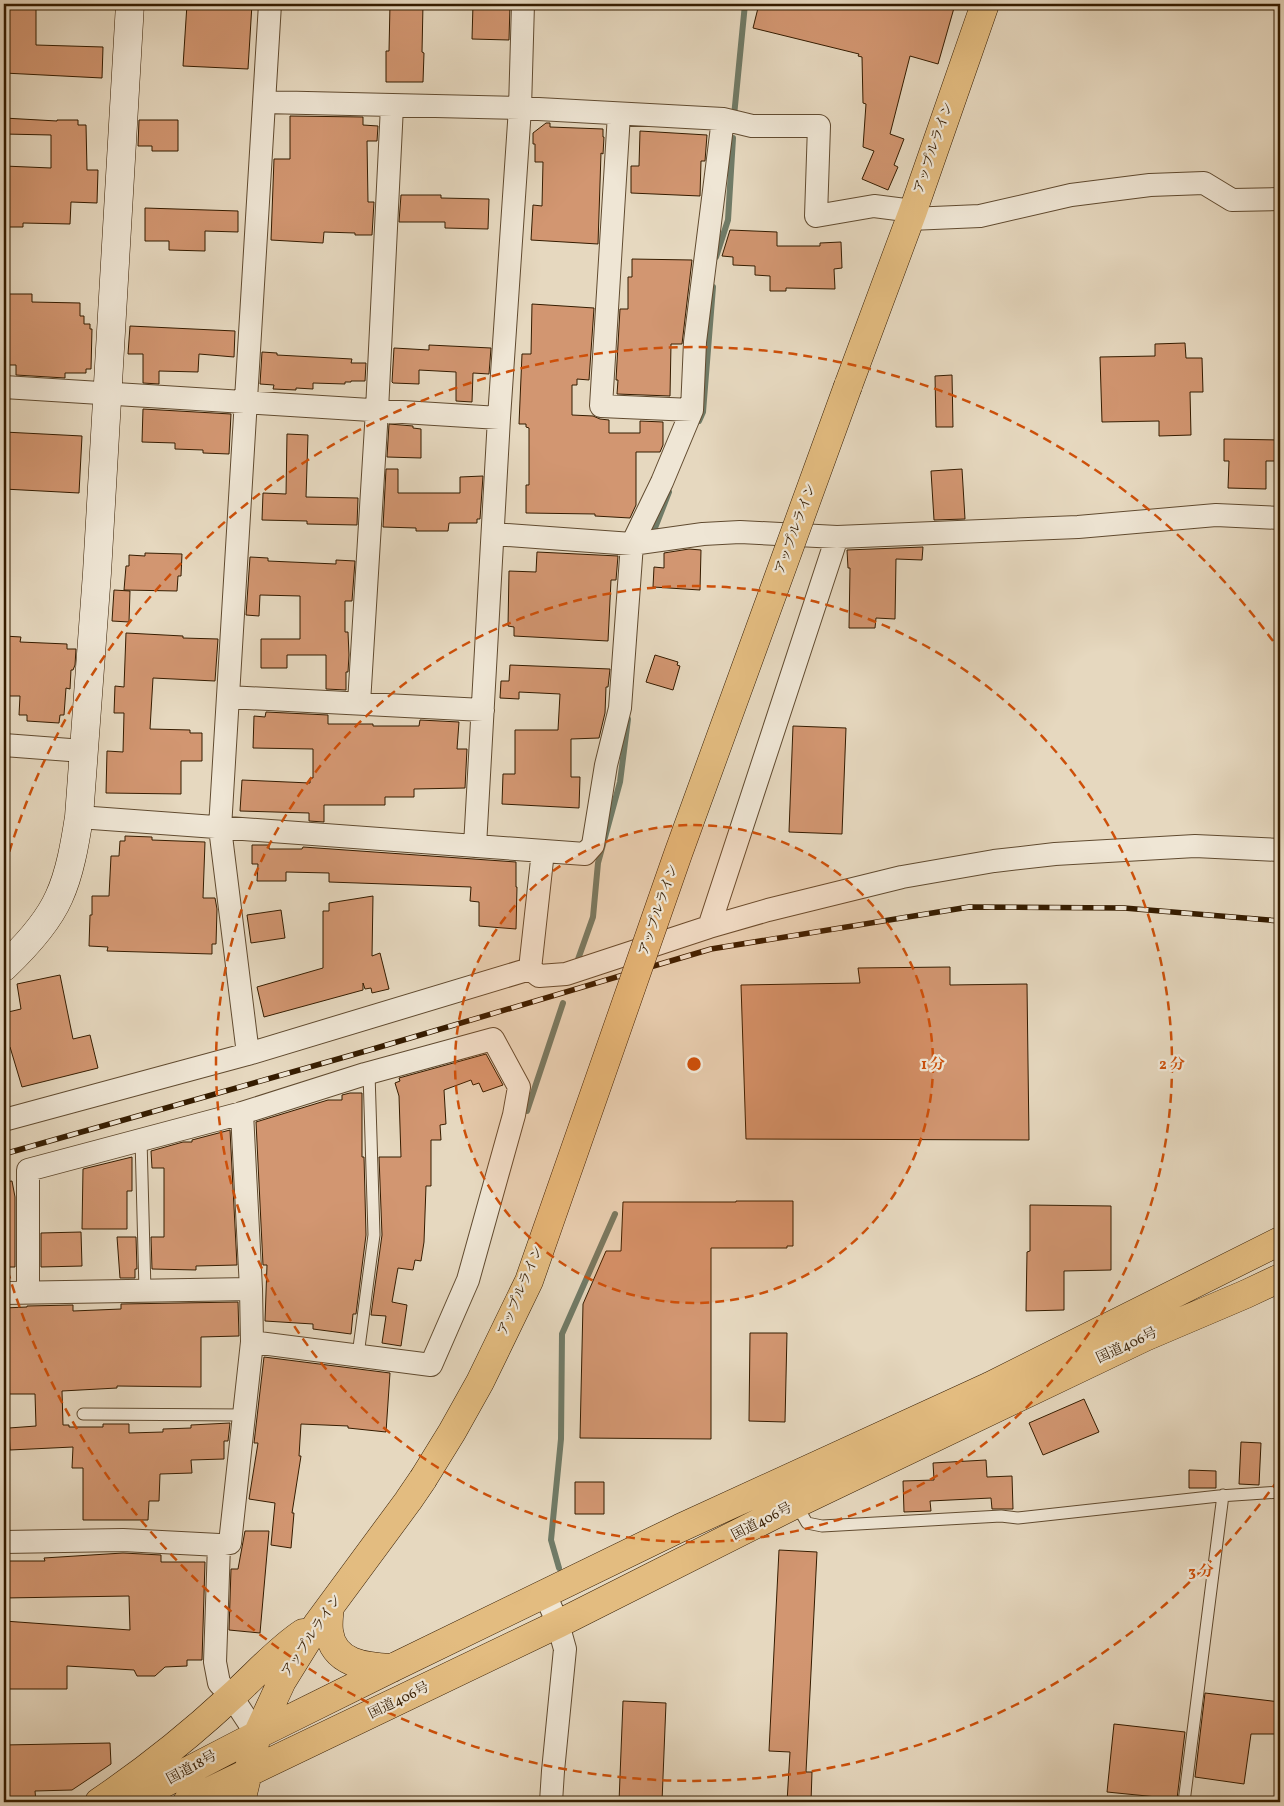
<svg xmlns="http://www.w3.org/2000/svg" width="1284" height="1806" viewBox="0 0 1284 1806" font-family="Vollkorn,'Noto Serif JP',serif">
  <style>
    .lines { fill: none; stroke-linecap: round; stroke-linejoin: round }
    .stream { stroke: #707b67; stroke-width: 6 }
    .building { fill: #d29671; stroke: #351c00 }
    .lane-casing { stroke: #614b30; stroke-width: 13 }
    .street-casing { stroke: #614b30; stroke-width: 24 }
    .secondary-casing { stroke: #351c00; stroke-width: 29 }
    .highway-casing { stroke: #351c00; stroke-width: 29 }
    .lane { stroke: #efe6d5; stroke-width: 11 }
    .street { stroke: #efe6d5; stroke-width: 22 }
    .secondary { stroke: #efe6d5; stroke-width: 28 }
    .highway { stroke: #e3bc80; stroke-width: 28 }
    .rail-casing { stroke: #351c00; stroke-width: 5.5 }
    .rail { stroke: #efe6d5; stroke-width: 4; stroke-dasharray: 11; stroke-linecap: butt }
    .highway-bridge-casing { stroke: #351c00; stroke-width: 29; stroke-linecap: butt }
    .highway-bridge { stroke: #e3bc80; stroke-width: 28 }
    .ring { fill: none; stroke: #cd500a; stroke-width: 2.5; stroke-dasharray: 9 6 }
    .labels { text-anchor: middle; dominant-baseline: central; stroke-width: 4.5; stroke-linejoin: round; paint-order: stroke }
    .street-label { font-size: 14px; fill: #351c00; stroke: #efe6d5 }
    .centre { fill: #cd500a; stroke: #efe6d5; stroke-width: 2.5 }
    .ring-label { font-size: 15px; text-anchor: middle; font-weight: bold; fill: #cd500a; stroke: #efe6d5; stroke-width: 4.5; stroke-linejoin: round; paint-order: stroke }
  </style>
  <rect width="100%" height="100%" fill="#e6d8bf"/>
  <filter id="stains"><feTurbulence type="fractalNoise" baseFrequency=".004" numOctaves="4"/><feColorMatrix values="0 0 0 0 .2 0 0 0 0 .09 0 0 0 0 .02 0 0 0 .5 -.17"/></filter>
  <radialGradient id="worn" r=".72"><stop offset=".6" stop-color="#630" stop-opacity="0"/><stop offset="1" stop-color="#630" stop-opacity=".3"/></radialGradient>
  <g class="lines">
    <path class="stream" d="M734,116L745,4
      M716,257L728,220L733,138
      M699,421L703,412L713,287
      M655,528L669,492
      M576,965L593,917L598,863L620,782L628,719
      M527,1111L563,1003
      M559,1568L551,1540L561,1439L562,1334L615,1214"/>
  </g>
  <path class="building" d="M4,4H36V45L103,47L102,78L4,73Z
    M187,4H252L248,69L183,66Z
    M390,4H423L422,52L424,53L423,82H386V51H389Z
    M473,4L510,5L509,40L472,39Z
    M759,4H937L954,8L938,64L910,56L890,134L904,139L894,165L898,167L888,190L862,179L874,151L863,147L866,104L863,103L862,57L858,56L859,54L753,28Z
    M290,116L363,117V125L378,126L377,141H367L368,202H374L372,235H355V233L324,232L323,243L271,240L274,159H290Z
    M4,118L57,121V120H78V125H86L87,170H98L97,203L71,202L70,224L23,223V227H5L4,166L51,168V135L4,134Z
    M139,120H178V151H152V146H138Z
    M546,123H550V127L603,129V137H604L603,154L601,153L598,244L531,240L533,205L542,206L543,162H535V144H533V133Z
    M640,131L707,135L705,161H701L700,196L631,193V166H639Z
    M401,195H441V198L489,199L488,229L445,228V222H399Z
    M145,208L238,211V232L205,231V251L169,250V241H145Z
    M730,230L777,232V246H820V243L841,242L842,268L834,269L835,289L786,288V291H770V276L755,275V266L733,265V257L722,256Z
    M632,259L692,260L682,344H671L670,396L617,394L618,380H616L620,309H628V277H632Z
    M4,294H32V302L80,303V316H84V324H90V329H92L91,369H86V373H65V378L16,375V365H4Z
    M532,304L594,308L589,380L577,379V385H572V415L593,416L600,419L609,420V433H640V421L663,422V445L660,452H636V505L630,518L595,516V514L526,513V485H529V428L526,427V424H519L522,354H531Z
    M130,326L235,331L234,357L199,354L198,372L159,371V384L143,383V354H128Z
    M1185,343L1186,358H1202L1203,392H1190L1191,435L1159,436V421L1102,422L1100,357L1155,356V344Z
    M429,345L491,348L489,374L473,373L472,402L456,401V372L419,370V384L393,383L392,382L394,348L429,350Z
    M262,352L277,353V355L352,359L351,363H366L365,381H351V382H345V384L313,383V389L296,388V390L273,389L274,385L260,384Z
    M952,375L953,427H936L935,376Z
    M143,409L231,414L229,454L203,453V450L175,449V443L142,442Z
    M389,424L413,426V428L421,429V458L387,457Z
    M4,432L82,436L79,493L4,489Z
    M287,434L308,435L306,497L358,498L357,525L307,524V521L262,520L263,493L286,494Z
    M1224,439L1280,440V461H1266V489L1228,488L1229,461H1224Z
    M386,469H398V493H460V477L483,476L480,519H477V523H449L448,531H416V528L383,527Z
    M962,469L965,519L934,520L931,471Z
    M923,547L922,560L896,559L895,619L876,618L875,628H849L850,568H848L847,550Z
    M689,549L701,550L700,590L653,587L654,567L664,568V553Z
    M537,552L618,556L616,580H611L608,641L514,636V627L508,626L509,571L536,572Z
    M145,553L182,554L181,576H178L177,591L124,590L126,566H129V555L145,556Z
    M250,557L268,558V561L336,564V560L355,561L352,601H345V632H348L349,655L348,672H346V690L326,689V655H287V668H261V639H300V596L260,595L259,616L246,615Z
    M114,590L130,591L129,622L112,621Z
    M126,633L183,636V638L218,639L215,681L153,678L150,729L190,730V733H202V761H181V794L106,793L107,751L123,752L124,713H114L115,686L124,687Z
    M4,636L21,637L20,642L67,644V649H76L75,665L73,670H71L70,689L66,688L64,715H60L59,723L27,721V715H19L20,696H6V686H4Z
    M655,655L678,662L677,665L680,666L673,690L646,682Z
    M510,665L610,669L608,687H606L605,713L599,738L571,739V777H580L579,808L502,804L503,774H515V730H558L560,694L519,692V699L500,698L501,681H509Z
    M266,712L328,715V724H373V726H419L420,720L459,722L457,749H467L465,788L414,789V797H385V805H324V822L309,821V813L240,811L242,780L310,783V778H313V749L253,748L254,716L265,717Z
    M793,726L846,728L842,834L789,832Z
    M125,836L152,837V840L205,842L203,898H215L217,909L216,944H212V954L107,951L108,947L89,946L90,915H92V896H109L111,856H119L120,841H125Z
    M252,845H269V849H302L303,847L516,862V887H517L516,929L479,926V902L470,901L471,887L329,882V873L286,872V881H257L258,864H252Z
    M373,896L372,956L380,953L389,989L372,993L371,988L365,989L363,983V990L264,1017L257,987L323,968V911H329V903Z
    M281,910L285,938L251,943L247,915Z
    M950,967V985L1027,984L1029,1140L746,1139L741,985L860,983L858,968Z
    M60,975L73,1039L90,1035L98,1068L22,1087L10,1047L4,1048V1013L21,1009L17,984Z
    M486,1054L503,1085L483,1092L479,1083L473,1085L471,1080L444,1090L446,1124L440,1125L441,1140H431V1186H426L424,1242L421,1261L415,1260L413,1270L398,1268L392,1302L407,1305L401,1346L382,1343L386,1316L371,1315L382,1235L379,1157H401L399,1096L395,1083L400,1081L399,1078Z
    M350,1093H362V1157H364L366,1235L356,1314H353L351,1334L313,1329V1324L265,1321L267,1265H263L256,1122L328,1100H342V1095Z
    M230,1130L237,1265L196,1266V1270L152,1269L151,1237H164V1168H152L151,1151L183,1142H192V1140Z
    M132,1157V1191H127V1229H82L83,1169Z
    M12,1181L15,1197V1267H4V1182Z
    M736,1201H793V1246H787V1248H711V1439L580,1438L583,1304L606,1251H621L623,1202H736Z
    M1030,1205L1111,1206V1270L1064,1271V1310L1026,1311L1027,1252L1030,1251Z
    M81,1232L82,1266L41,1267V1233Z
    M117,1237H136L137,1269H135V1278H120Z
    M238,1302L239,1336L201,1337V1387L117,1386V1388L62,1391L63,1425H69V1427H103V1424H129V1433L163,1432V1429L191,1428V1425L230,1423L228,1441H224V1459L191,1460L192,1473L160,1474L159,1501H149L148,1520H83V1468H72L73,1447L10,1450L9,1428L36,1426L35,1394H4V1308L27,1307V1306L73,1305V1311L121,1309V1304Z
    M750,1333H787L785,1422L749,1421Z
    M264,1357L390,1373L386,1432L348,1428V1426L301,1424L299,1456H301L292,1513H294L291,1548L271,1545L275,1503L249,1499L258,1443H254Z
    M1084,1399L1099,1432L1043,1455L1029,1423Z
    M1241,1442L1261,1443L1259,1485L1239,1484Z
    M986,1460L987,1477L1012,1476L1013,1509H992L991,1498L930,1501L931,1511L904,1512L903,1481L934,1480L933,1463Z
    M1189,1470L1216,1471V1488H1189Z
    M575,1482H604V1514H575Z
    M245,1531H269L260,1633L229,1630L231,1569H238Z
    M779,1550L817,1552L806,1772H812L811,1802H787L790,1752L769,1751Z
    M123,1553L161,1555V1562H205L202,1660H187V1666L165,1667L155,1676H137L134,1670L67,1666V1689H4V1621L130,1630L129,1596L4,1598V1561H45L44,1558Z
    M1205,1693L1280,1702V1734H1251L1244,1784L1195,1777Z
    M623,1701L666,1703L662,1802H619Z
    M1114,1724L1185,1732L1177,1799L1107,1792Z
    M110,1743L111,1764L72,1790L35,1791L36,1802H4V1745Z"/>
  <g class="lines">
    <g class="lane-casing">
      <path id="lane" d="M141,1139L145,1291
        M358,1355L374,1235L369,1073
        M83,1414L245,1415
        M796,1504L807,1523L822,1526L1001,1516L1018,1518L1219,1496L1280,1492
        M1184,1802L1223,1495"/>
    </g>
    <g class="street-casing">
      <path id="street" d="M264,102L520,108L723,119L752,126H819L816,216L874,206L913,211
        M619,114L601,406L692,410
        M910,219L980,216L1071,195L1150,185L1204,183L1232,200L1280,199
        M4,387L499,418
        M493,534L632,544L703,534L740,532L837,537L1078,527L1216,515L1280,518
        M228,697L483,710
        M359,703L377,410L392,106
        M4,745L83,751
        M79,817L585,854L593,845L606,765L620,708L632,544L662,482L692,410L695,342L723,119
        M475,846L499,418L520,108L523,4
        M709,927L768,910L902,877L994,861L1055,854L1195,846L1280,850
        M530,969L539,976L566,974L709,927L837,537
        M530,969L543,851
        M248,1054L220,828L270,4
        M4,1120L248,1054L530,969
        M28,1292V1170L242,1113L365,1074L493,1039L519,1087L514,1115L468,1280L431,1365L252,1342L251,1289L242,1113
        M4,1293L251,1289
        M4,1542L123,1540L219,1545L215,1662L219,1683L232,1697L257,1735
        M219,1545L230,1543L252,1342
        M545,1594L558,1624L565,1649L553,1771L551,1802"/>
    </g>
    <g class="secondary-casing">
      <path id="secondary" d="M4,967C24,948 48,922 59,897C70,873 75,843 79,817L97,573L130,4"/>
    </g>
    <g class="highway-casing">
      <path id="highway" d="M848,386L913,211L985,4
        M330,1607C329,1615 328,1623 329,1631C333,1664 366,1667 392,1668
        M99,1802C145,1771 190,1735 231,1697C255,1676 276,1651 303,1633
        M128,1802L257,1735L392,1668L680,1528L990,1386L1280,1241
        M187,1802L558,1624L796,1504L1145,1337L1246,1294L1280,1278
        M241,1802L257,1735L282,1681L318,1623L408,1501L423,1479"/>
    </g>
    <use href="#lane" class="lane"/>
    <use href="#street" class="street"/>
    <use href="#secondary" class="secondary"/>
    <use href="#highway" class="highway"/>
    <g class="rail-casing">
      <path id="rail" d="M4,1154L373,1049L711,949L969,907L1124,908L1280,921"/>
    </g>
    <use href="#rail" class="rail"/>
    <g class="highway-bridge-casing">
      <path id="highway-bridge" d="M423,1479L452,1432L480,1382L529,1281L678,854L848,386"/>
    </g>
    <use href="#highway-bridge" class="highway-bridge"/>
  </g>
  <circle cx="694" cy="1064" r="239" fill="#cd500a" fill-opacity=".12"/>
  <g class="ring">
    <circle cx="694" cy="1064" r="239"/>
    <circle cx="694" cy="1064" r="478"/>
    <path d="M1278 1480A717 717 0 0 1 5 1262M5 866A717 717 0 0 1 1278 648"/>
  </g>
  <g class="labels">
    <g class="street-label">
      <text transform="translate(934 148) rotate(-71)">アップルライン</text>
      <text transform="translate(796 529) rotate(-70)">アップルライン</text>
      <text transform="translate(659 910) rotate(-71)">アップルライン</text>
      <text transform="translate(521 1291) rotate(-67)">アップルライン</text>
      <text transform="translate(1127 1346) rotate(-25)">国道406号</text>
      <text transform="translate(762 1522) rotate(-27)">国道406号</text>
      <text transform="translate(312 1636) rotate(-56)">アップルライン</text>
      <text transform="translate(399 1701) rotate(-26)">国道406号</text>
      <text transform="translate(192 1768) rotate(-28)">国道18号</text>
    </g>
  </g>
  <circle cx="694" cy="1064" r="8" class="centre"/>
  <g class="ring-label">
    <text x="933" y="1069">1 分</text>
    <text x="1172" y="1069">2 分</text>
    <text x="1201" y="1576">3 分</text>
  </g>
  <rect width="1284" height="1806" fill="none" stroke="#e6d8bf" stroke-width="20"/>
  <rect x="5" y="5" width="1274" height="1796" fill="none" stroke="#351c00" stroke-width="2.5"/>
  <rect x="10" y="10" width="1264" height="1786" fill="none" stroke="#351c00"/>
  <rect width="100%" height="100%" filter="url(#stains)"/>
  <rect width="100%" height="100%" fill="url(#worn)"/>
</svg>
